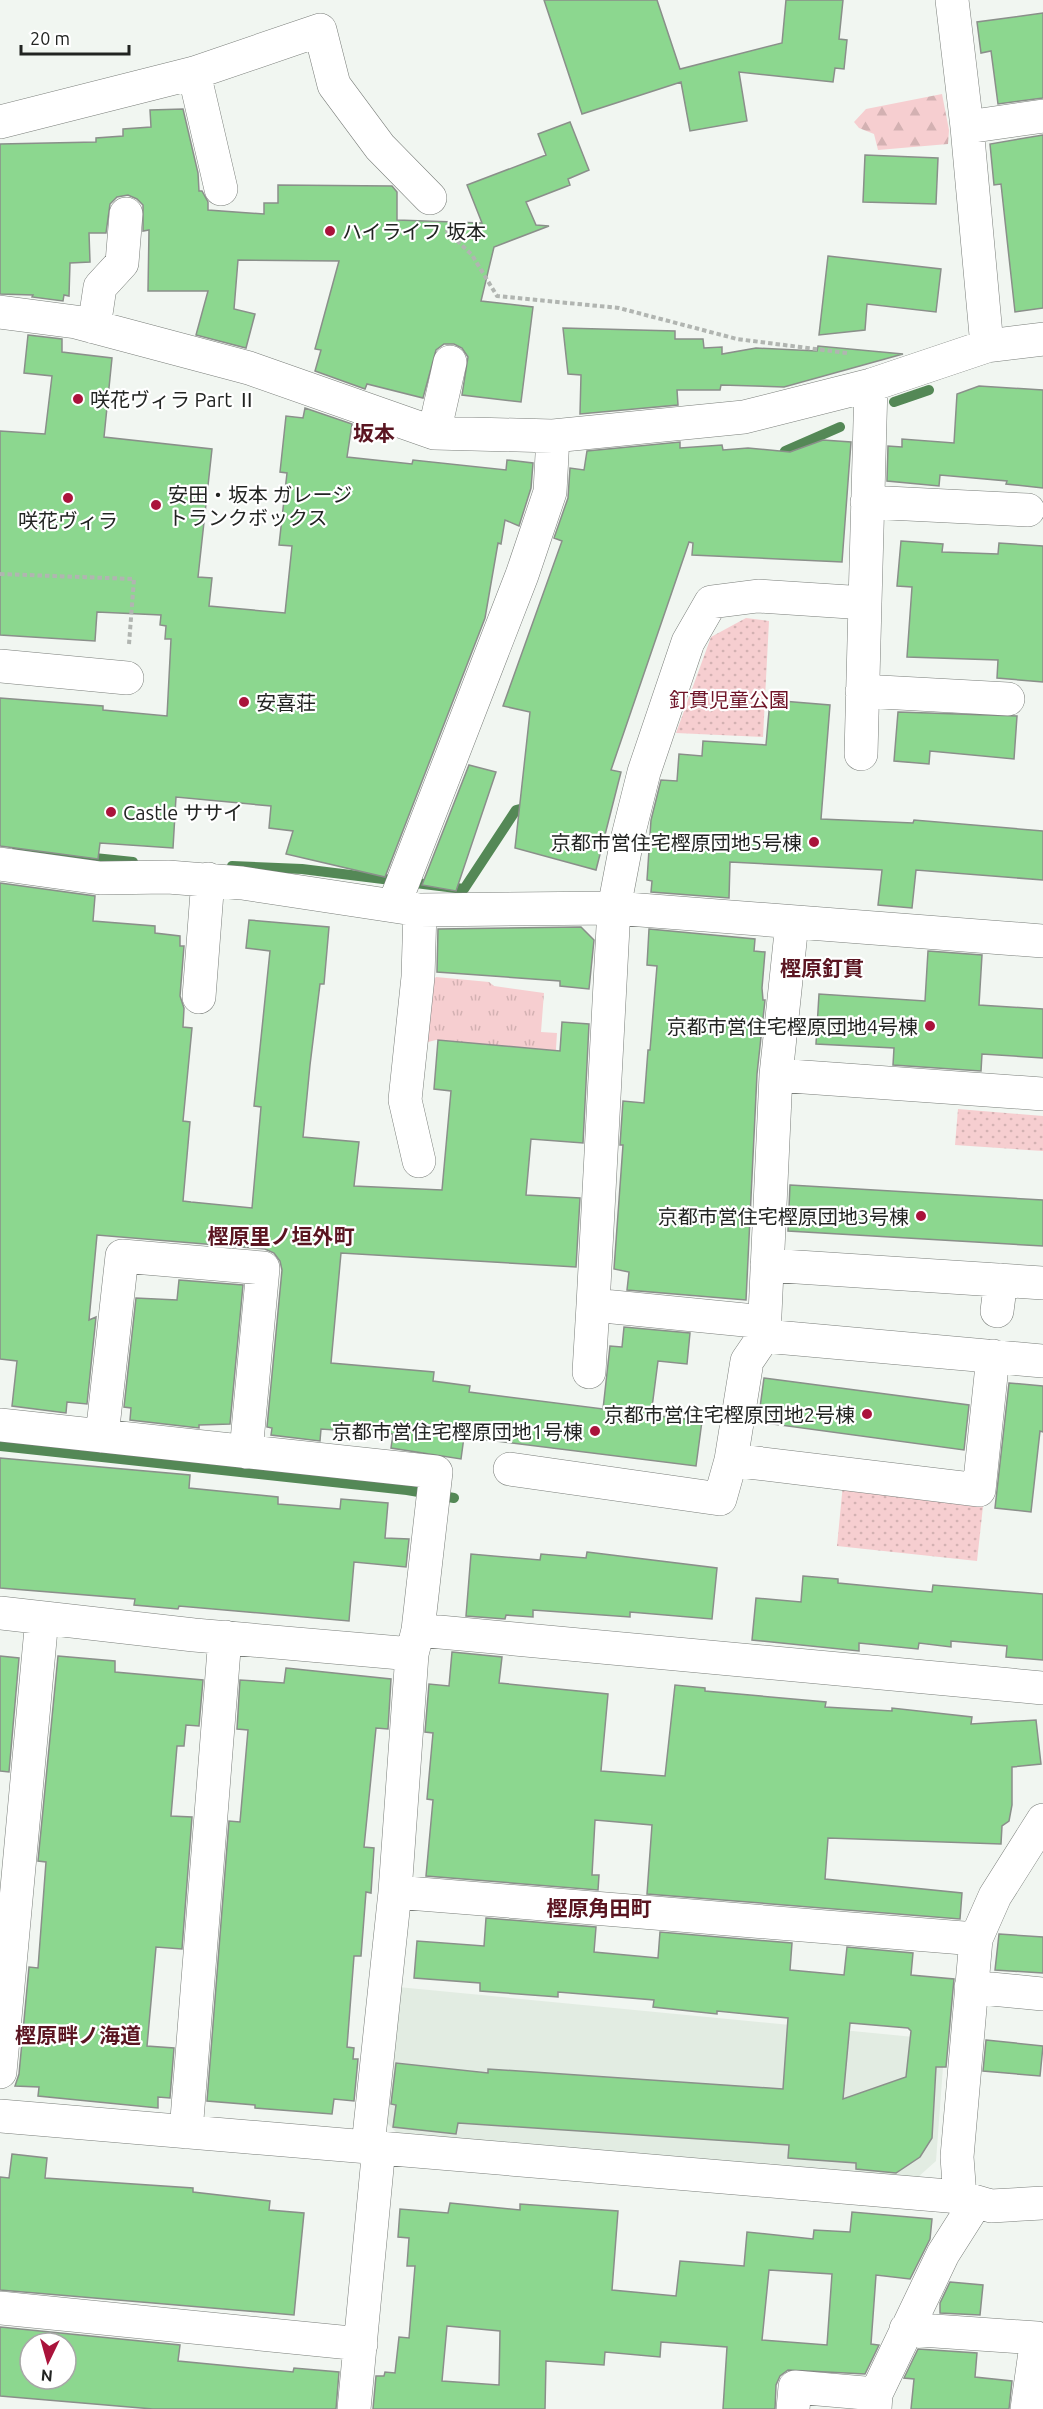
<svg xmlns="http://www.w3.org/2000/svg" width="1043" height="2409" viewBox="0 0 1043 2409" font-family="Ubuntu,'Noto Sans JP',sans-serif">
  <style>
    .built { fill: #e2ece2 }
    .grass { fill: url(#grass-tufts) }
    .forest { fill: url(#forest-firs) }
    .park { fill: url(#park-dots) }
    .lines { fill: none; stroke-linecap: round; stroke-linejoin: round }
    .stream { stroke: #548856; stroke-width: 10 }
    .building { fill: #8cd78f; stroke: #8a8f8a; stroke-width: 1.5; fill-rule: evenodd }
    .minor-casing { stroke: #7a7e7a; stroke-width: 34 }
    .path { stroke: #b1b5b1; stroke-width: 4; stroke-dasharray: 4.5 3; stroke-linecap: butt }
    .minor { stroke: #fff; stroke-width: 33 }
    .poi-dot { fill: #aa133b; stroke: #fff; stroke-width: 2 }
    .labels { text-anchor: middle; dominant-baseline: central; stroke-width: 4.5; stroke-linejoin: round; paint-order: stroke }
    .poi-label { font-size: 20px; fill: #222422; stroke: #fff; text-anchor: start }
    .park-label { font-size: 20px; fill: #6f1428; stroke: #fff }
    .neighbourhood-label { font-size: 21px; font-weight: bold; fill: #5a1521; stroke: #fff }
  </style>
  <defs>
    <pattern id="grass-tufts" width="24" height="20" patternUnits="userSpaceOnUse" patternTransform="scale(1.5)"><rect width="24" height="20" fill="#f6ced0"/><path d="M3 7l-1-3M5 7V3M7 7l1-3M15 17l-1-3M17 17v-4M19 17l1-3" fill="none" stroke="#d3b1b2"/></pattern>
    <pattern id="forest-firs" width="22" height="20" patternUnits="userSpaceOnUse" patternTransform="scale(1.5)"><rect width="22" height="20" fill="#f6ced0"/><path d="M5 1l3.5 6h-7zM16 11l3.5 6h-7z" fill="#d3b1b2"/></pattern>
    <pattern id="park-dots" width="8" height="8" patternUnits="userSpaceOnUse" patternTransform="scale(1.5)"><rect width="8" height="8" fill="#f6ced0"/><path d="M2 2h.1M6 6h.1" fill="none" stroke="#d3b1b2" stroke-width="1.8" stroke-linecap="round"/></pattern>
  </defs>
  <rect width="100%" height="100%" fill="#f1f6f1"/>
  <path class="built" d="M398,1987L945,2040L936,2161L917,2178L397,2133L386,2122Z"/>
  <path class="grass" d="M436,977L489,982L494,986L544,993L541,1032L557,1033L553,1096L537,1095L540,1049L436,1040L428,1042L420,1035L427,986Z"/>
  <path class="forest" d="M942,94L949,130L948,144L878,150L874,134L859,128L854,122L866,109Z"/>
  <path class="park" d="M746,618L769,621L763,737L676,733L711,637Z
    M958,1109L1043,1116V1151L955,1145Z
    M843,1484L984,1497L977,1561L837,1546Z"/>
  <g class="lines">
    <path class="stream" d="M894,402L929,390
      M778,464L785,451L840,427
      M17,850L133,862
      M232,866L302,869L464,889L516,810L532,806
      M0,1446L407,1490L454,1498"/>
  </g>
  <path class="building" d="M544,0H657L680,69L782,43L786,0H843L839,39L847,40L844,69L835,68L833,82L739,72L747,121L690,131L681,82L582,114Z
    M1043,13V98L998,104L991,51L981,53L977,22Z
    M183,109L198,173L199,191H202L208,202V210L264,214V203H278V185L392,186L397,192V220L482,223L467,185L546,155L538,134L570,122L589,170L568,179L570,185L526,202L536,225L549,226L494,247L481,301L533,307L521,402L462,395L468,357L462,348L454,344H444L436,350L423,398L367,384L365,389L315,371L321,350L315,349L339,261L238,260L234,309L255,314L246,348L196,335L208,291H148L149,230L143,231V205L137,199L128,195L117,197L110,204L106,233H89L90,262L70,263L69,296L64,295L63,301L32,297L33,295L0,294V144L96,142V138L123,136V129L151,127L150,110Z
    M1043,135V308L1015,312L1001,184L994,185L990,144Z
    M865,155L938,158L936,204L863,202Z
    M828,256L941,269L936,312L867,304L865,330L819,335Z
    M563,328L675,331V339H703L704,348L722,347V354L756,348L817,351L818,346L903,354L784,387L721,385L720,390H677L678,405L580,414L581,375L568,374Z
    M28,335L62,339V352L112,358L104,437L212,449L198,577L212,578L209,606L285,613L292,546L279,545L287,473L280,472L286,416L303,418L305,408L352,424L347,457L412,464L413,460L506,470L507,460L533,463L531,488L519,526L505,520L501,544L498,543L485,618L385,877L286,854L293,831L269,828L271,806L176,797L173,848L100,843L98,859L0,846V698L103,706V710L167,716L171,639H165L166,626L160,625L161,615L97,612L95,641L0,635V431L45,434L52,376L24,373Z
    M979,386L1043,390V488L1006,484L1007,481L940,475L939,486L887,481L888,446L902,447V439L954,443L957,394Z
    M823,440L851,442L842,562L692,555L693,543L689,542L611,770L621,772L596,870L515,848L530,712L503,706L562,541L554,538L568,498L570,468L584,470L587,451L680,442V448L722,445L723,450L748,448L790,452Z
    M901,541L943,544L942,552L998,554L999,543L1043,546V682L997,678L998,660L907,657L912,587L897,586Z
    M770,700L830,705L821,819L913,823L914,820L1043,831V880L916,870L912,908L878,905L882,870L730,862L729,898L651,892L652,881L647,880L651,820L661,780L677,781L679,754L702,756L703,741L766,745Z
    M898,712L1017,716L1014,759L930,751L929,764L894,761Z
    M469,765L496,772L456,891L422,885Z
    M0,883L95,896L93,921L155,926V933L180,936V946H184L180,996L184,1008L183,1027L192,1028L183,1121L190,1122L183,1201L191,1202L252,1208L261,1107L254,1106L270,951L246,948L249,920L329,927L324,984H320L310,1065L303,1137L359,1142L354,1186L442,1190L451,1091L434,1089L438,1040L560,1051L562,1022L589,1024L583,1143L531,1139L526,1195L580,1198L576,1267L341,1253L331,1363L434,1372L433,1381L470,1386L469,1392L603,1409L610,1346L622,1347L624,1327L690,1333L687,1364L658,1361L651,1415L702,1421L696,1466L464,1437L461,1459L391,1448L393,1434L321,1429L320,1441L271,1435L272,1428L267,1427L282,1270L280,1261L274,1253L265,1249L97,1235L89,1320L96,1317L87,1404L67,1402L66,1413L12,1406L17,1361L0,1359Z
    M581,927L594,940L589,989L560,986V981L437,972L438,929Z
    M649,929L755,939L754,951L765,952L762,988L763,1000H765L757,1074L746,1300L627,1290L629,1272L614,1269L623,1145H620L623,1101L644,1103L648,1050H650L657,966L647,965Z
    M928,951L982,955L979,1005L1043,1009V1058L982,1054L981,1071L893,1065L894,1048L816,1044L819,994L925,1001Z
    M790,1185L1043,1200V1246L788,1231Z
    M179,1280L243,1285L230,1424L199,1425V1428L130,1420L131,1408L124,1407L136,1298L177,1300Z
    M764,1378L969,1405L964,1450L758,1422Z
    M1009,1383L1043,1386V1432L1040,1431L1031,1512L995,1508Z
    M0,1458L190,1475L189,1488L278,1497V1504L340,1509L341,1499L388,1503L385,1538L409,1539L406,1567L354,1562L349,1621L179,1606L178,1609L134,1605L135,1599L0,1588Z
    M587,1552L717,1568L712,1619L630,1612V1617L533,1610V1617L506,1615L505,1619L466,1616L471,1554L540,1560L541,1554L586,1558Z
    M803,1576L838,1579V1583L932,1592L933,1585L1043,1594V1660L1006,1657L1007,1646L951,1641V1647L919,1643L918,1649L859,1643V1651L752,1640L756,1598L801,1602Z
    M452,1652L502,1657L499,1683L608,1694L601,1771L665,1776L675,1685L705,1688V1691L826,1702L825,1707L892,1711V1708L972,1717L971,1724L1036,1720L1041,1764L1012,1767V1805L1009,1821L1002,1826L1001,1844L828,1838L825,1879L962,1893L960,1919L647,1894L652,1825L595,1820L592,1875H599L598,1890L426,1876L433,1800L427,1799L433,1733L425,1732L429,1684L449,1686Z
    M0,1656L19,1658L9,1772L0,1771Z
    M58,1656L115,1661V1672L203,1680L199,1726L186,1725L184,1746H177L171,1816L192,1817L182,1949L156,1947L147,2046L174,2048L170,2098L158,2097V2108L38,2096L39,2087L15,2086L19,2074L29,1967L38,1968L46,1862L38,1861Z
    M286,1668L391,1679L388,1729L376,1728L364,1847L374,1848L371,1893L366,1892L361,1956H354L347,2047L354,2048L353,2059H358L354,2101L334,2099L332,2114L255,2108V2105L207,2101L229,1821L240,1822L248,1730L237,1729L240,1680L284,1683Z
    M486,1918L596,1927L594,1952L658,1958L660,1932L792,1943L790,1970L844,1975L847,1947L913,1953L911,1975L954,1979L946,2067H936L932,2138L920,2157L896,2173L856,2169V2163L788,2158L789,2145L458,2123L456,2134L393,2127L396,2105L391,2104L396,2063L488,2073V2069L783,2089L788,2018L717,2011V2014L653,2007L654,2000L558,1992V1997L480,1991V1983L414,1978L417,1941L484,1946ZM850,2023L908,2028L911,2031L906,2077L843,2099Z
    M999,1934L1043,1937V1973L995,1970Z
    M986,2040L1043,2046L1040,2076L983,2071Z
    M12,2154L47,2158L45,2178L193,2188V2192L270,2201L269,2210L304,2213L294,2315L0,2290V2177L9,2178Z
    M450,2203L520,2210V2204L618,2211L612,2290L676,2296L680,2261L744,2266L747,2232L813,2239L814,2230L850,2232L852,2212L932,2219L930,2239L910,2279L876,2275L871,2344L879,2345L865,2374L788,2370L780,2376L776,2385L775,2409H723L727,2347L661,2342L660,2357L605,2352L604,2365L546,2361L545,2409H373L376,2376H384L385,2372L395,2373L399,2337L409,2338L415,2266H407L409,2238L398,2237L400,2209L448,2213ZM769,2270L832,2274L827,2345L762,2340ZM447,2326L500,2331L499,2385L442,2381Z
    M950,2282L983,2285L980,2315L940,2313V2303Z
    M0,2327L180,2345L178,2361L293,2372L294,2368L339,2372L336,2409H153L0,2396ZM30,2343H66V2379H30Z
    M918,2349L977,2353L975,2377L1012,2381L1009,2409H911L914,2379L904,2378Z"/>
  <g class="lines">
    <g class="minor-casing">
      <path id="minor" d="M952,0L967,127L987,346
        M194,73L221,189
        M0,122L194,73L320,30L334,85L380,147L430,198
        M967,127L1043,116
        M0,312L76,322L249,368L434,433L553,436L744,417L871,385L987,346L1043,339
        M94,327L100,287L122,263L126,214
        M434,433L450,362
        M867,502L1028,510
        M0,666L127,678
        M862,691L1008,699
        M861,754L865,603
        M0,864L100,878L168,877L242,883L420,910L614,908L1043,941
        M394,905L522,575L550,492L553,436
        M199,997L208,879
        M776,1075L1043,1094
        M419,1161L405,1100L418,977L420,910
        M767,1265L1043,1283
        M997,1311L1001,1280
        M765,1322L593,1305L614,908L627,840L644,772L688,642L711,602L758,596L865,603L871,385
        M764,1336L1043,1361
        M589,1372L593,1305
        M0,1425L436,1472L418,1630L412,1654L395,1892L368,2146
        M102,1436L122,1256L263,1268L246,1452
        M731,1460L979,1490L993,1356
        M510,1469L720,1499L731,1460L747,1361L764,1336L776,1075L792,923
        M0,1613L194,1635L412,1654
        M418,1630L1043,1688
        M395,1892L976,1939
        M971,1987L1043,1994
        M0,2072L42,1618
        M0,2116L960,2197L991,2206L1043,2203
        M186,2132L225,1637
        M960,2197L957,2157L976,1939L995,1896L1043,1820
        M0,2308L361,2344
        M906,2329L1037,2338L1027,2409
        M354,2409L379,2147
        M793,2409L795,2387L876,2394
        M875,2409L876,2394L943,2254L976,2202"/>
    </g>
    <path class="path" d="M446,230L472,255L497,296L619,308L737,339L847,353
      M0,574L134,579L129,644"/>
    <use href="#minor" class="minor"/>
  </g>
  <g class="poi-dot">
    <circle cx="330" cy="231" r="6"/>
    <circle cx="78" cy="399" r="6"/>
    <circle cx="68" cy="498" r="6"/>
    <circle cx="156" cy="505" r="6"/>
    <circle cx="244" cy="702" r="6"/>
    <circle cx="111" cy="812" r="6"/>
    <circle cx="814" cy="842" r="6"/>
    <circle cx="930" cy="1026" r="6"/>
    <circle cx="921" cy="1216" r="6"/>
    <circle cx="867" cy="1414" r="6"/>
    <circle cx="595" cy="1431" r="6"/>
  </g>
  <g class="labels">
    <g class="poi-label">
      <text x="342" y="231">ハイライフ 坂本</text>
      <text x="90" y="399">咲花ヴィラ Part Ⅱ</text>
      <text x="168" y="494">安田・坂本 ガレージ<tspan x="168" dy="23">トランクボックス</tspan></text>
      <text x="68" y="520" text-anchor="middle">咲花ヴィラ</text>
      <text x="256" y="702">安喜荘</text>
      <text x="123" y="812">Castle ササイ</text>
      <text x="802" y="842" text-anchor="end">京都市営住宅樫原団地5号棟</text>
      <text x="918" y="1026" text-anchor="end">京都市営住宅樫原団地4号棟</text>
      <text x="909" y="1216" text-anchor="end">京都市営住宅樫原団地3号棟</text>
      <text x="855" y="1414" text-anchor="end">京都市営住宅樫原団地2号棟</text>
      <text x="583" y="1431" text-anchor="end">京都市営住宅樫原団地1号棟</text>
    </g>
    <g class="park-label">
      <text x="729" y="699">釘貫児童公園</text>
    </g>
    <g class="neighbourhood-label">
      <text x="374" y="433">坂本</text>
      <text x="822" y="968">樫原釘貫</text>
      <text x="281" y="1236">樫原里ノ垣外町</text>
      <text x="599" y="1908">樫原角田町</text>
      <text x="78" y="2035">樫原畔ノ海道</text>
    </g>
  </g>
  <g transform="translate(48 2361) rotate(185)"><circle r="28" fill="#ffffff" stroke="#a7a7a7" stroke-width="1.5"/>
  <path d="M0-4.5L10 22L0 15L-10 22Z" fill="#aa133b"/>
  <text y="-9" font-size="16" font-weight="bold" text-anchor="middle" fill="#222422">N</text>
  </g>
  <path d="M21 45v9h108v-9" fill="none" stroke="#222422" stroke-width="3"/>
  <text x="30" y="45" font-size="18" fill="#222422" stroke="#ffffff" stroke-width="4.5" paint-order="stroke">20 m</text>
</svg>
